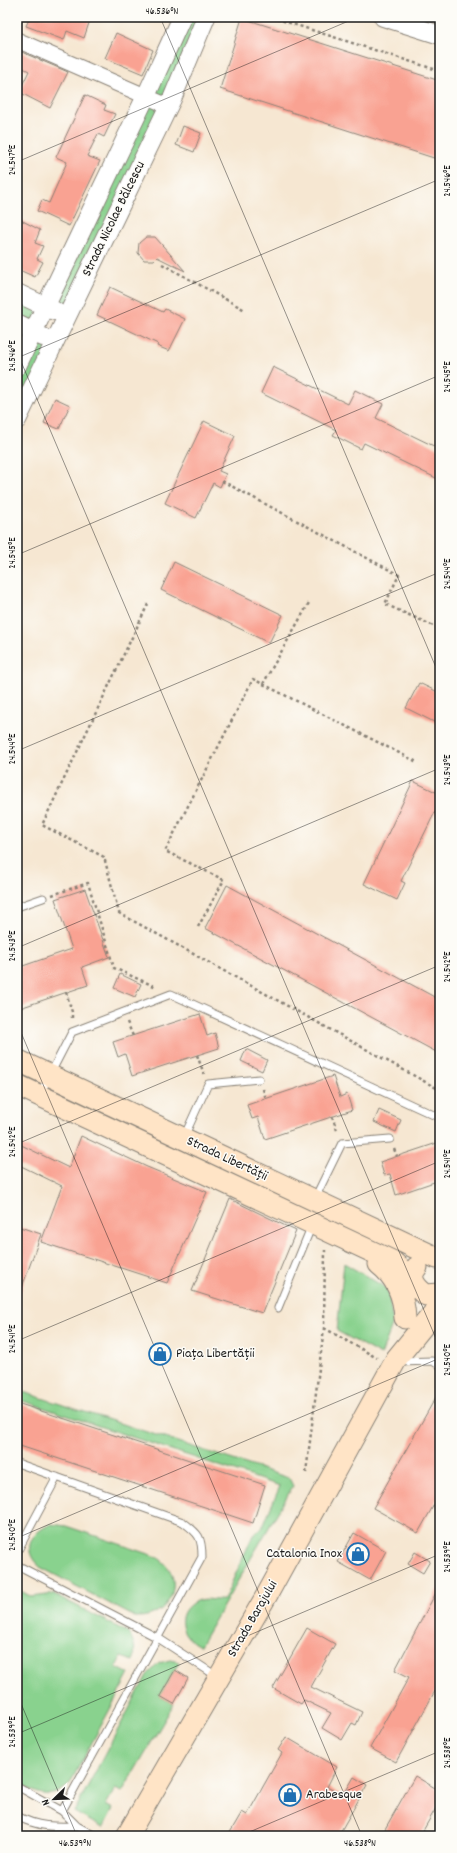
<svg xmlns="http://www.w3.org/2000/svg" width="457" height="1853" viewBox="0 0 457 1853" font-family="Dekko,sans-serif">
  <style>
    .green { fill: #89d28e; stroke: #527755 }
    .building { fill: #f9a292 }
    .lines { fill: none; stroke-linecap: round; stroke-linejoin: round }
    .service-casing { stroke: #898277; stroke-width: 9 }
    .minor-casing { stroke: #898277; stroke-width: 17 }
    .tertiary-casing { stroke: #898277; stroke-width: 20 }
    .secondary-casing { stroke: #898277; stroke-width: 23 }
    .path { stroke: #898277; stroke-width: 2.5; stroke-dasharray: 3 3; stroke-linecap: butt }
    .service { stroke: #fff; stroke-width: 7 }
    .minor { stroke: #fff; stroke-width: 15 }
    .tertiary { stroke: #fff; stroke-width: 18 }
    .secondary { stroke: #ffe4c6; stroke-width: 21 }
    .ticks { fill: none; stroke: #1c1c1c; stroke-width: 1; stroke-opacity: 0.45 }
    .labels { text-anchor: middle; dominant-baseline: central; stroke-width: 3; stroke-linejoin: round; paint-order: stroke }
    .street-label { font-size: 14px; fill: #1c1c1c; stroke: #fdfcf7 }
    .poi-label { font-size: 14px; fill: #1c1c1c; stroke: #fdfcf7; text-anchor: start }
    .neatline { fill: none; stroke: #1c1c1c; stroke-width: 1.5 }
    .ticks-label { font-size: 10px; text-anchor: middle; fill: #1c1c1c }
  </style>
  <rect width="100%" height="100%" fill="#fdfcf7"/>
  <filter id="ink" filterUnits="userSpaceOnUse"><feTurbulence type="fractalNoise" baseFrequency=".025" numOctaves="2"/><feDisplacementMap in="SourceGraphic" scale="8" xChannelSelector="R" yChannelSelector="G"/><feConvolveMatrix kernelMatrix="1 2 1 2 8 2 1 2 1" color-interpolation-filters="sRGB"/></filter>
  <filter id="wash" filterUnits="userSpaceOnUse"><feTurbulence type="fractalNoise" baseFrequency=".012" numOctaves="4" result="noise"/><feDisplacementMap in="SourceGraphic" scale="16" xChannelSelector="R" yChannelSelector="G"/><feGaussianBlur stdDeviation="0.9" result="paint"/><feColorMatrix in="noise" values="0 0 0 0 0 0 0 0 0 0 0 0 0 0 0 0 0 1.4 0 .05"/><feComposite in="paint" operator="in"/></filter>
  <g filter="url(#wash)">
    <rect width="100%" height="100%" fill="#f6e7d2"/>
    <path class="green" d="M188,17H199L67,316L45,306L33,332L55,342L17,420V366L33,332L17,324V293L45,306Z
      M344,1263L388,1289L393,1323L381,1355L337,1331Z
      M17,1390L289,1478L293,1486L200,1646C180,1637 173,1613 196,1601C205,1597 215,1601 224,1600L253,1535L262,1528L280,1486L17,1399Z
      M51,1524L66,1526L155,1556C189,1575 172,1619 135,1617L40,1567C21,1550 30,1533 51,1524Z
      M17,1589L32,1597L54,1594L127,1632C136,1643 135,1648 134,1661L121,1657L116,1667L129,1674L69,1785C49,1802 36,1793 17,1782Z
      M170,1660L179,1662L160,1696L174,1704L122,1792L115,1789L106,1805L113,1809L103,1828L74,1812L147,1675L159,1663Z"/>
    <g id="blocks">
      <path class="building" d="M30,17H91L84,38L67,31L64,40L26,26Z
        M242,18L440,81V160L220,89Z
        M116,33L153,50L143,74L105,58Z
        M17,50L68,72L50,108L19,92L29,71L17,65Z
        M85,95L106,105L104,110L115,114L104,137L98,134L87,156L100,161L69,226L37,211L42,200L49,203L67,162L56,157Z
        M183,126L201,133L194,152L176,145Z
        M17,218L40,230L35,243L43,246L37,259L43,262L35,277L17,269Z
        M146,237H155L185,271L157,257L154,260H144L138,253L139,243Z
        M110,287L163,312L165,309L185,319L169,351L157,346L158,344L97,315Z
        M273,367L348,404L355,390L383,404L376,418L440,449V480L364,443L361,449L333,435L336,430L261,393Z
        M55,398L70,405L59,429L44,423Z
        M204,421L235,436L219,471L226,474L220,487L213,483L196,518L165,503Z
        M174,562L283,615L269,643L161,590Z
        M419,683L440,693V725L406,708Z
        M413,781L440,794V815L435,812L401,881L405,883L397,900L364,884Z
        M227,885L440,1000V1054L205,928Z
        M85,889L109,957L82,967L88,985L17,1009V968L72,949L55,899Z
        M120,974L141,984L135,997L114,988Z
        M200,1014L207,1036L215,1033L219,1048L132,1076L125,1054L118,1057L113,1042Z
        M246,1049L267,1060L262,1071L241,1061Z
        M333,1076L340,1097L347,1094L352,1110L265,1139L258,1117L252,1119L247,1105Z
        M379,1110L401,1120L396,1132L374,1122Z
        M81,1136L147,1167L207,1192L167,1283L41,1242L62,1186L17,1164V1143L69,1168Z
        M440,1142V1180L396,1195L390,1174L384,1175L380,1162Z
        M230,1199L296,1231L262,1313L192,1291Z
        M17,1226L41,1234L19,1296H17Z
        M440,1390V1494L418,1533L373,1508Z
        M17,1403L265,1485L253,1523L17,1445Z
        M354,1533L386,1551L370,1580L338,1562Z
        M415,1552L430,1561L423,1573L408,1564Z
        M440,1585V1694L435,1691L396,1762L370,1748L409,1677L395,1670Z
        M307,1628L335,1644L311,1687L362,1712L356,1725L352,1723L342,1740L322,1728L331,1713L304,1700L301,1704L273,1688Z
        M175,1670L188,1678L174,1704L160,1696Z
        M286,1737L337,1767L327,1787L343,1796L354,1777L367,1785L338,1836H228L242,1812L247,1815L282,1753L278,1750Z
        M415,1776L440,1791V1801L420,1836H381Z"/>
    </g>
  </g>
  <g filter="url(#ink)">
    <use href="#blocks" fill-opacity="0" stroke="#898277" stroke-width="1"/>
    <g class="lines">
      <g class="service-casing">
        <path id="service" d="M17,907L43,898
          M40,1094L72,1032L171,994L440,1118
          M184,1137L208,1084L259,1079
          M315,1198L342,1143L390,1139
          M278,1308L312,1225
          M400,1362L432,1361L440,1365
          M17,1463L183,1522C199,1534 202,1537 202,1557L62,1811
          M17,1552L57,1477
          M17,1565L158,1638L218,1677
          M17,1786L62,1811L77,1826L95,1836
          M17,1816C37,1827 55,1827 77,1826"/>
      </g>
      <g class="minor-casing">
        <path id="minor" d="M17,40L168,106"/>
      </g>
      <g class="tertiary-casing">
        <path id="tertiary" d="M383,17L440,35
          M17,293L55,311
          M17,324L43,337
          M17,366L146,96L182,17
          M17,420L172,99L206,17"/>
      </g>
      <g class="secondary-casing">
        <path id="secondary" d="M17,1060L437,1258
          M17,1085L392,1261L412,1279
          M379,1264C396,1277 404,1297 405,1318
          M417,1267C407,1277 416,1288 426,1295L440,1294
          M127,1836L268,1593L397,1358L440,1305"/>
      </g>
      <path class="path" d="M271,17L440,71
        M242,18V17
        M162,264L245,310
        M222,481L399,575L385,604L440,629
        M148,604L42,825L104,857L119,913L440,1090
        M263,684L310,601
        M52,895L88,883L114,968L156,987
        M198,927L224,880L165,851L253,679L417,762
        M66,992L72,1012V1021
        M127,1022L133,1036
        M197,1055L204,1074
        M263,1089L266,1099
        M332,1116L338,1133
        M394,1149L397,1156
        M324,1328L377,1358
        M306,1473L324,1328L325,1250"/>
      <use href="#service" class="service"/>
      <use href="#minor" class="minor"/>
      <use href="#tertiary" class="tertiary"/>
      <use href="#secondary" class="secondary"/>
    </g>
  </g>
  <path class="ticks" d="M160,17L440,677M17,162L358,17M17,352L440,1348M17,358L440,179M17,555L440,375M17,751L440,572M17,948L440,768M17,1023L362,1836M17,1144L440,965M17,1341L440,1161M17,1538L440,1358M17,1694L77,1836M17,1734L440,1554M240,1836L440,1751"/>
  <defs>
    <g id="shop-ring" transform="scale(1.15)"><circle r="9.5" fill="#fdfcf7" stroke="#1f6fb2" stroke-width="1.5"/><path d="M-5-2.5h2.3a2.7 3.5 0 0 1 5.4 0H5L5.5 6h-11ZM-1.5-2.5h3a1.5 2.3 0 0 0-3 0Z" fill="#1f6fb2"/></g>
  </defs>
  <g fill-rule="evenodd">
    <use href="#shop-ring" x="160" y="1354"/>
    <use href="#shop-ring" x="358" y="1554"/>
    <use href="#shop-ring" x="290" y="1795"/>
  </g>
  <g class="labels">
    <g class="street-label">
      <text transform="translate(114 219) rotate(-64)">Strada Nicolae Bălcescu</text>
      <text transform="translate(227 1159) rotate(25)">Strada Libertății</text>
      <text transform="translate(253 1619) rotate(-60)">Strada Barajului</text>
    </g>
    <g class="poi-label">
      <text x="176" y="1354">Piața Libertății</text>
      <text x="342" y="1554" text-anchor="end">Catalonia Inox</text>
      <text x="306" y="1795">Arabesque</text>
    </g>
  </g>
  <rect width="457" height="1853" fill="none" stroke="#fdfcf7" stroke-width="44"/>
  <g transform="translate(54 1799) rotate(247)" stroke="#fdfcf7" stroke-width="3" paint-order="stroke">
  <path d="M0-3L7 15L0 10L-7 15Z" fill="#1c1c1c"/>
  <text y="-6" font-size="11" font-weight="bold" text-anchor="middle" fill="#1c1c1c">N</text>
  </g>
  <rect x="22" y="22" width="413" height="1809" class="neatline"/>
  <g class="ticks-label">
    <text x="162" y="14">46.536°N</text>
    <text transform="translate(11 160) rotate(-90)" y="4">24.547°E</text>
    <text transform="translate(446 181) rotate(-90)" y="4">24.546°E</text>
    <text transform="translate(11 356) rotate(-90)" y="4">24.546°E</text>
    <text transform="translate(446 377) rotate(-90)" y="4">24.545°E</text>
    <text transform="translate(11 553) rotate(-90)" y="4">24.545°E</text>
    <text transform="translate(446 574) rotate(-90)" y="4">24.544°E</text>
    <text transform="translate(11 749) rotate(-90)" y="4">24.544°E</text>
    <text transform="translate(446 770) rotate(-90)" y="4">24.543°E</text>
    <text transform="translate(11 946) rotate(-90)" y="4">24.543°E</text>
    <text transform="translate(446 967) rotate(-90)" y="4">24.542°E</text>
    <text transform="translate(11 1142) rotate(-90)" y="4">24.542°E</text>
    <text transform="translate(446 1164) rotate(-90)" y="4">24.541°E</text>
    <text transform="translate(11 1339) rotate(-90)" y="4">24.541°E</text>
    <text transform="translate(446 1360) rotate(-90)" y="4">24.540°E</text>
    <text transform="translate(11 1535) rotate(-90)" y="4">24.540°E</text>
    <text transform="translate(446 1557) rotate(-90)" y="4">24.539°E</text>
    <text transform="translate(11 1732) rotate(-90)" y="4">24.539°E</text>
    <text transform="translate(446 1753) rotate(-90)" y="4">24.538°E</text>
    <text x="75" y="1846">46.539°N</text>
    <text x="360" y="1846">46.538°N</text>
  </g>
</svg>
